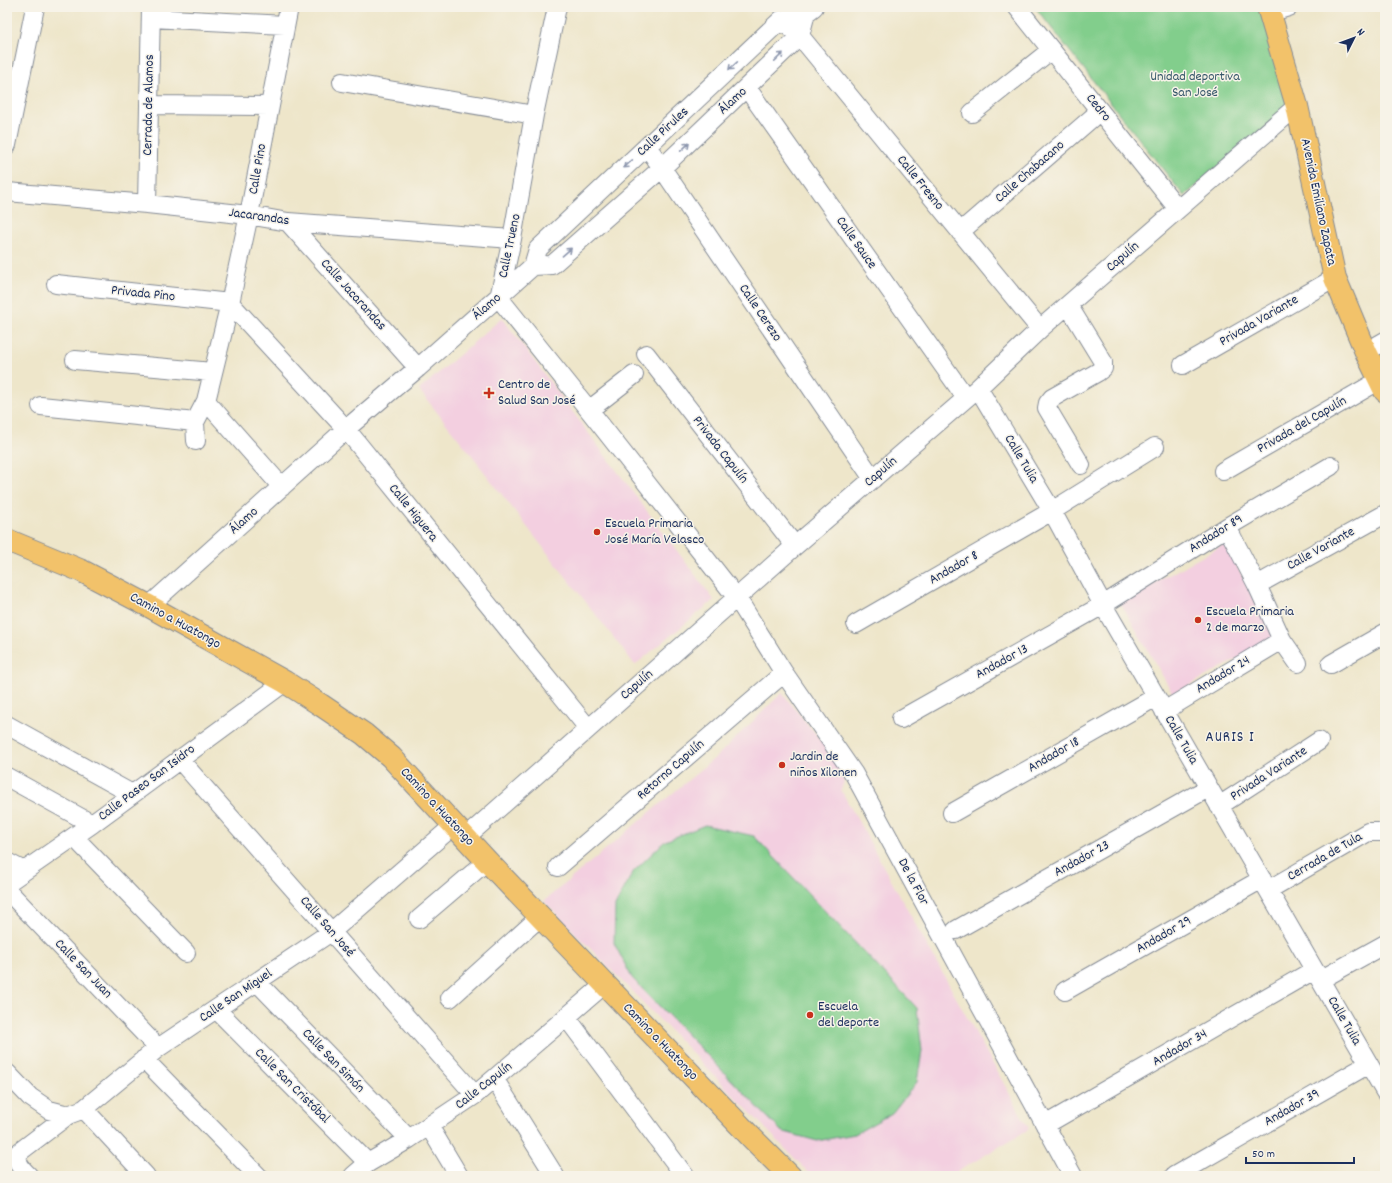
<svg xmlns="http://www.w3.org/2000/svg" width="1392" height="1183" viewBox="0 0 1392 1183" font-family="Dekko,sans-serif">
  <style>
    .built { fill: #f3cfe0 }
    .green { fill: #82ce8c; stroke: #4e7e75 }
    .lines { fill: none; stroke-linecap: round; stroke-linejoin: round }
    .minor-casing { stroke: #848a94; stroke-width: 20 }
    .major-casing { stroke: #848a94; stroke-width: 24 }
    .minor { stroke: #fff; stroke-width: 18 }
    .major { stroke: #f2c26a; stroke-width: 22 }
    .oneway { stroke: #8d97ae }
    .poi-dot { fill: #c8321e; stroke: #f7f3e8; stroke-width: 1.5 }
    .labels { text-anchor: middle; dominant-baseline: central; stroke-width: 3; stroke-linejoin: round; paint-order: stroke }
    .park-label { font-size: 14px; fill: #35576a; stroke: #f7f3e8 }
    .street-label { font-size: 14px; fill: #1b2f5e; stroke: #f7f3e8 }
    .poi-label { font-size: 14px; fill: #1b2f5e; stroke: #f7f3e8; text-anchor: start }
    .neighbourhood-label { font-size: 15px; letter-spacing: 1px; fill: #1b2f5e; stroke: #f7f3e8 }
  </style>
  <rect width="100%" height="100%" fill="#f7f3e8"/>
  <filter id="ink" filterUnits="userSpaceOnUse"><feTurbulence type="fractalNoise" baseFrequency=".025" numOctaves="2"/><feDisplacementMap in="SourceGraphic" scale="8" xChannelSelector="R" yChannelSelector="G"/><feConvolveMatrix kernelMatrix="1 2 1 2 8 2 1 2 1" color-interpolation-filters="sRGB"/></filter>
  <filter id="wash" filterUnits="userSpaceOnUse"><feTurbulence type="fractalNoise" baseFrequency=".012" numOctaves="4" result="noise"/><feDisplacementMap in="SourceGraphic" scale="16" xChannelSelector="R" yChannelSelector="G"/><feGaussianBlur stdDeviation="0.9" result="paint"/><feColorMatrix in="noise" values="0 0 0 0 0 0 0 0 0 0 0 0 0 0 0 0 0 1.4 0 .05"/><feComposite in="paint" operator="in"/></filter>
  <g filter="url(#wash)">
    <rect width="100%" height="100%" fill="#eee6ca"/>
    <path class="built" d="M502,318L714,600L635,665L478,464H479L419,390Z
      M1225,544L1276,638L1173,694L1120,602Z
      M782,693L847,772L841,790L1029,1129L950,1176H812L544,901L716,757Z"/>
    <path class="green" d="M1035,7H1268L1288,110L1184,196Z
      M705,825L754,836L917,1008L922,1051L917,1082L892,1113L855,1134L817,1141L781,1131L632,978L614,943L615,906L633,872L665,841Z"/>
  </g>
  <g filter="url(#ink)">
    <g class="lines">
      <g class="minor-casing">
        <path id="minor" d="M557,7L534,115L512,239L499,298L589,410L737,598L784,673L854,774L1073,1176
          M1017,7L1178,209
          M1269,13L1289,7
          M151,18L285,25
          M781,20L800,36L1040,329
          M342,82L534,115
          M747,88L966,398
          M150,105L269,106
          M972,113L1051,50
          M7,145L35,7
          M647,146L873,479
          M7,192L147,204L249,215L288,222L512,239
          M147,204L151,7
          M288,222L418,368
          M960,232L1100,111
          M533,266L538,249L781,20L792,17
          M56,284L230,303L346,429L588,728
          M1068,305L1103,362V368L1098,372L1052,398L1048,403L1047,408L1081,465
          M1366,352L1385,341
          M646,354L795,546
          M75,360L213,372
          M1183,365L1335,278
          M978,388L1052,511L1103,605L1385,1092
          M206,401L282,487
          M41,406L195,422
          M589,410L634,375
          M196,441L195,422L206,401L230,303L249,215L289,7
          M1223,471L1380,380
          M1227,527L1257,585L1282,640L1298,663
          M1257,585L1385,514
          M149,606L346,429L418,368L533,266L552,265L662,168L800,36L806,13L814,7
          M856,624L1052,511L1155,447
          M1331,664L1385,633
          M1164,711L1282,640
          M901,719L1103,605L1227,527L1331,466
          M7,725L132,794
          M179,759L475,1095
          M7,777L92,824
          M1219,806L1319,741
          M952,813L1156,697
          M74,837L186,953
          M465,838L795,546L978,388L1040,329L1297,106
          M7,862L24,871
          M558,867L784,673
          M7,883L92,824L285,682
          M7,890L158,1048
          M1268,890L1368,832H1385
          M419,919L487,861
          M956,930L1208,788
          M1320,980L1385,944
          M257,982L409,1139
          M1065,991L1262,879
          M450,998L541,916
          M216,1009L368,1163
          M567,1018L685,1176
          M144,1059L258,1176
          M7,1073L30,1097L49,1110L68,1115
          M495,1080L555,1176
          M84,1109L146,1176
          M1045,1125L1314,970
          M429,1126L459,1176
          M29,1176C22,1169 16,1164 18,1153L68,1115L84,1109L158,1048L331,932L453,826
          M353,1176L368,1163L409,1139L475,1095L605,984
          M1174,1176L1369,1064"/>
      </g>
      <g class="major-casing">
        <path id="major" d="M1268,7L1297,106L1335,278L1366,352L1385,391
          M7,540L82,571L149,606L285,682L321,705L364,734L391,757L487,861L751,1137L790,1176"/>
      </g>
      <use href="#minor" class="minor"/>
      <use href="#major" class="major"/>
    </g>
    <defs><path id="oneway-shaft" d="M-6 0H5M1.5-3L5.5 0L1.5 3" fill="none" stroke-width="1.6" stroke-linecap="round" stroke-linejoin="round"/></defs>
    <g class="oneway">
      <use href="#oneway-shaft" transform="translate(779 57) rotate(-44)"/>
      <use href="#oneway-shaft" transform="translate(733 66) rotate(137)"/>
      <use href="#oneway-shaft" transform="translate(685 147) rotate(-43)"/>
      <use href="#oneway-shaft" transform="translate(628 164) rotate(137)"/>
      <use href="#oneway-shaft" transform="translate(567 252) rotate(-41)"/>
    </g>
  </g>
  <g class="poi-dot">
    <path d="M487 387h4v4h4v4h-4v4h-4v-4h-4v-4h4z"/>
    <circle cx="597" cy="532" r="4"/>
    <circle cx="1198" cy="620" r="4"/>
    <circle cx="782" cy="765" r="4"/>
    <circle cx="810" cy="1015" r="4"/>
  </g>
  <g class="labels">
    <g class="park-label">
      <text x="1195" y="77">Unidad deportiva<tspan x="1195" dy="16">San José</tspan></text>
    </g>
    <g class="street-label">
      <text transform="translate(733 101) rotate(-43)">Álamo</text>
      <text transform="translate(149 105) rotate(-89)">Cerrada de Alamos</text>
      <text transform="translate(1098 108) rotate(51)">Cedro</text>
      <text transform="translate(663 132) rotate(-43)">Calle Pirules</text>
      <text transform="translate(258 169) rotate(-80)">Calle Pino</text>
      <text transform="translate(1030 172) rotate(-41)">Calle Chabacano</text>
      <text transform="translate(920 183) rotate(51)">Calle Fresno</text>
      <text transform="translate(1318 202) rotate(78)">Avenida Emiliano Zapata</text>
      <text transform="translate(259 217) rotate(8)">Jacarandas</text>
      <text transform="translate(856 243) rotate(55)">Calle Sauce</text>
      <text transform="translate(510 246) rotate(-78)">Calle Trueno</text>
      <text transform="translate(1123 257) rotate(-41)">Capulín</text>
      <text transform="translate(143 294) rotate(6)">Privada Pino</text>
      <text transform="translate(353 295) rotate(48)">Calle Jacarandas</text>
      <text transform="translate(487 307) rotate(-41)">Álamo</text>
      <text transform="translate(760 313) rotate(56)">Calle Cerezo</text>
      <text transform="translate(1259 321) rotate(-30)">Privada Variante</text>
      <text transform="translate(1302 425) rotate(-30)">Privada del Capulín</text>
      <text transform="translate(720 450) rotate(52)">Privada Capulín</text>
      <text transform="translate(1021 459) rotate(59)">Calle Tulia</text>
      <text transform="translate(881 472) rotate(-41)">Capulín</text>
      <text transform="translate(413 513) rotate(51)">Calle Higuera</text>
      <text transform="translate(244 521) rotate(-42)">Álamo</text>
      <text transform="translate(1216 534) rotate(-32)">Andador 89</text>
      <text transform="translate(1321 549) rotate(-29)">Calle Variante</text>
      <text transform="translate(954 568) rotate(-30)">Andador 8</text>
      <text transform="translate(175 621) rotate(29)">Camino a Huatongo</text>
      <text transform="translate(1002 662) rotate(-29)">Andador 13</text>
      <text transform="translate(1223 675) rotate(-31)">Andador 24</text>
      <text transform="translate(637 685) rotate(-41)">Capulín</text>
      <text transform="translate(1181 740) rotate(60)">Calle Tulia</text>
      <text transform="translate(1054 755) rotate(-30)">Andador 18</text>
      <text transform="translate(671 770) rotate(-41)">Retorno Capulín</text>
      <text transform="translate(1269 774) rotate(-33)">Privada Variante</text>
      <text transform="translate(147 783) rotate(-37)">Calle Paseo San Isidro</text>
      <text transform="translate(437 807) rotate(47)">Camino a Huatongo</text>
      <text transform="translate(1325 857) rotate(-30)">Cerrada de Tula</text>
      <text transform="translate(1082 859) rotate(-29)">Andador 23</text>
      <text transform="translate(913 882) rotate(62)">De la Flor</text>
      <text transform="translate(327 927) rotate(49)">Calle San José</text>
      <text transform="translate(1164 935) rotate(-30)">Andador 29</text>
      <text transform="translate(83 969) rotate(46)">Calle San Juan</text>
      <text transform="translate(236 996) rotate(-34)">Calle San Miguel</text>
      <text transform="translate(1344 1021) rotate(60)">Calle Tulia</text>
      <text transform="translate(660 1042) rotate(46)">Camino a Huatongo</text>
      <text transform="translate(1180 1048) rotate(-30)">Andador 34</text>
      <text transform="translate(333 1061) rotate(46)">Calle San Simón</text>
      <text transform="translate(292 1086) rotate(45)">Calle San Cristóbal</text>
      <text transform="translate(484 1086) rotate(-38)">Calle Capulín</text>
      <text transform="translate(1292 1108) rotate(-30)">Andador 39</text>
    </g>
    <g class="poi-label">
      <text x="498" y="385">Centro de<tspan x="498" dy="16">Salud San José</tspan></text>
      <text x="605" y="524">Escuela Primaria<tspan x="605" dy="16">José María Velasco</tspan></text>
      <text x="1206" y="612">Escuela Primaria<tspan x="1206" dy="16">2 de marzo</tspan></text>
      <text x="790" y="757">Jardin de<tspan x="790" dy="16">niños Xilonen</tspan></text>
      <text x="818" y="1007">Escuela<tspan x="818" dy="16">del deporte</tspan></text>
    </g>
    <g class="neighbourhood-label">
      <text x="1230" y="738">AURIS I</text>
    </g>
  </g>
  <rect width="1392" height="1183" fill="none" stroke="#f7f3e8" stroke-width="24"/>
  <g transform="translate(1354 38) rotate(48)" stroke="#f7f3e8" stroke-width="3" paint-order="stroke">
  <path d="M0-3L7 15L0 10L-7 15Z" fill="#1b2f5e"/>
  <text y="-6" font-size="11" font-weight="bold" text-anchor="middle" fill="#1b2f5e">N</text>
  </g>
  <path d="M1246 1157v6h108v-6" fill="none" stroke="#1b2f5e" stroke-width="2"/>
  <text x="1252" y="1157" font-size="12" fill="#1b2f5e" stroke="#f7f3e8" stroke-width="3" paint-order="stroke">50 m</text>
</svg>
